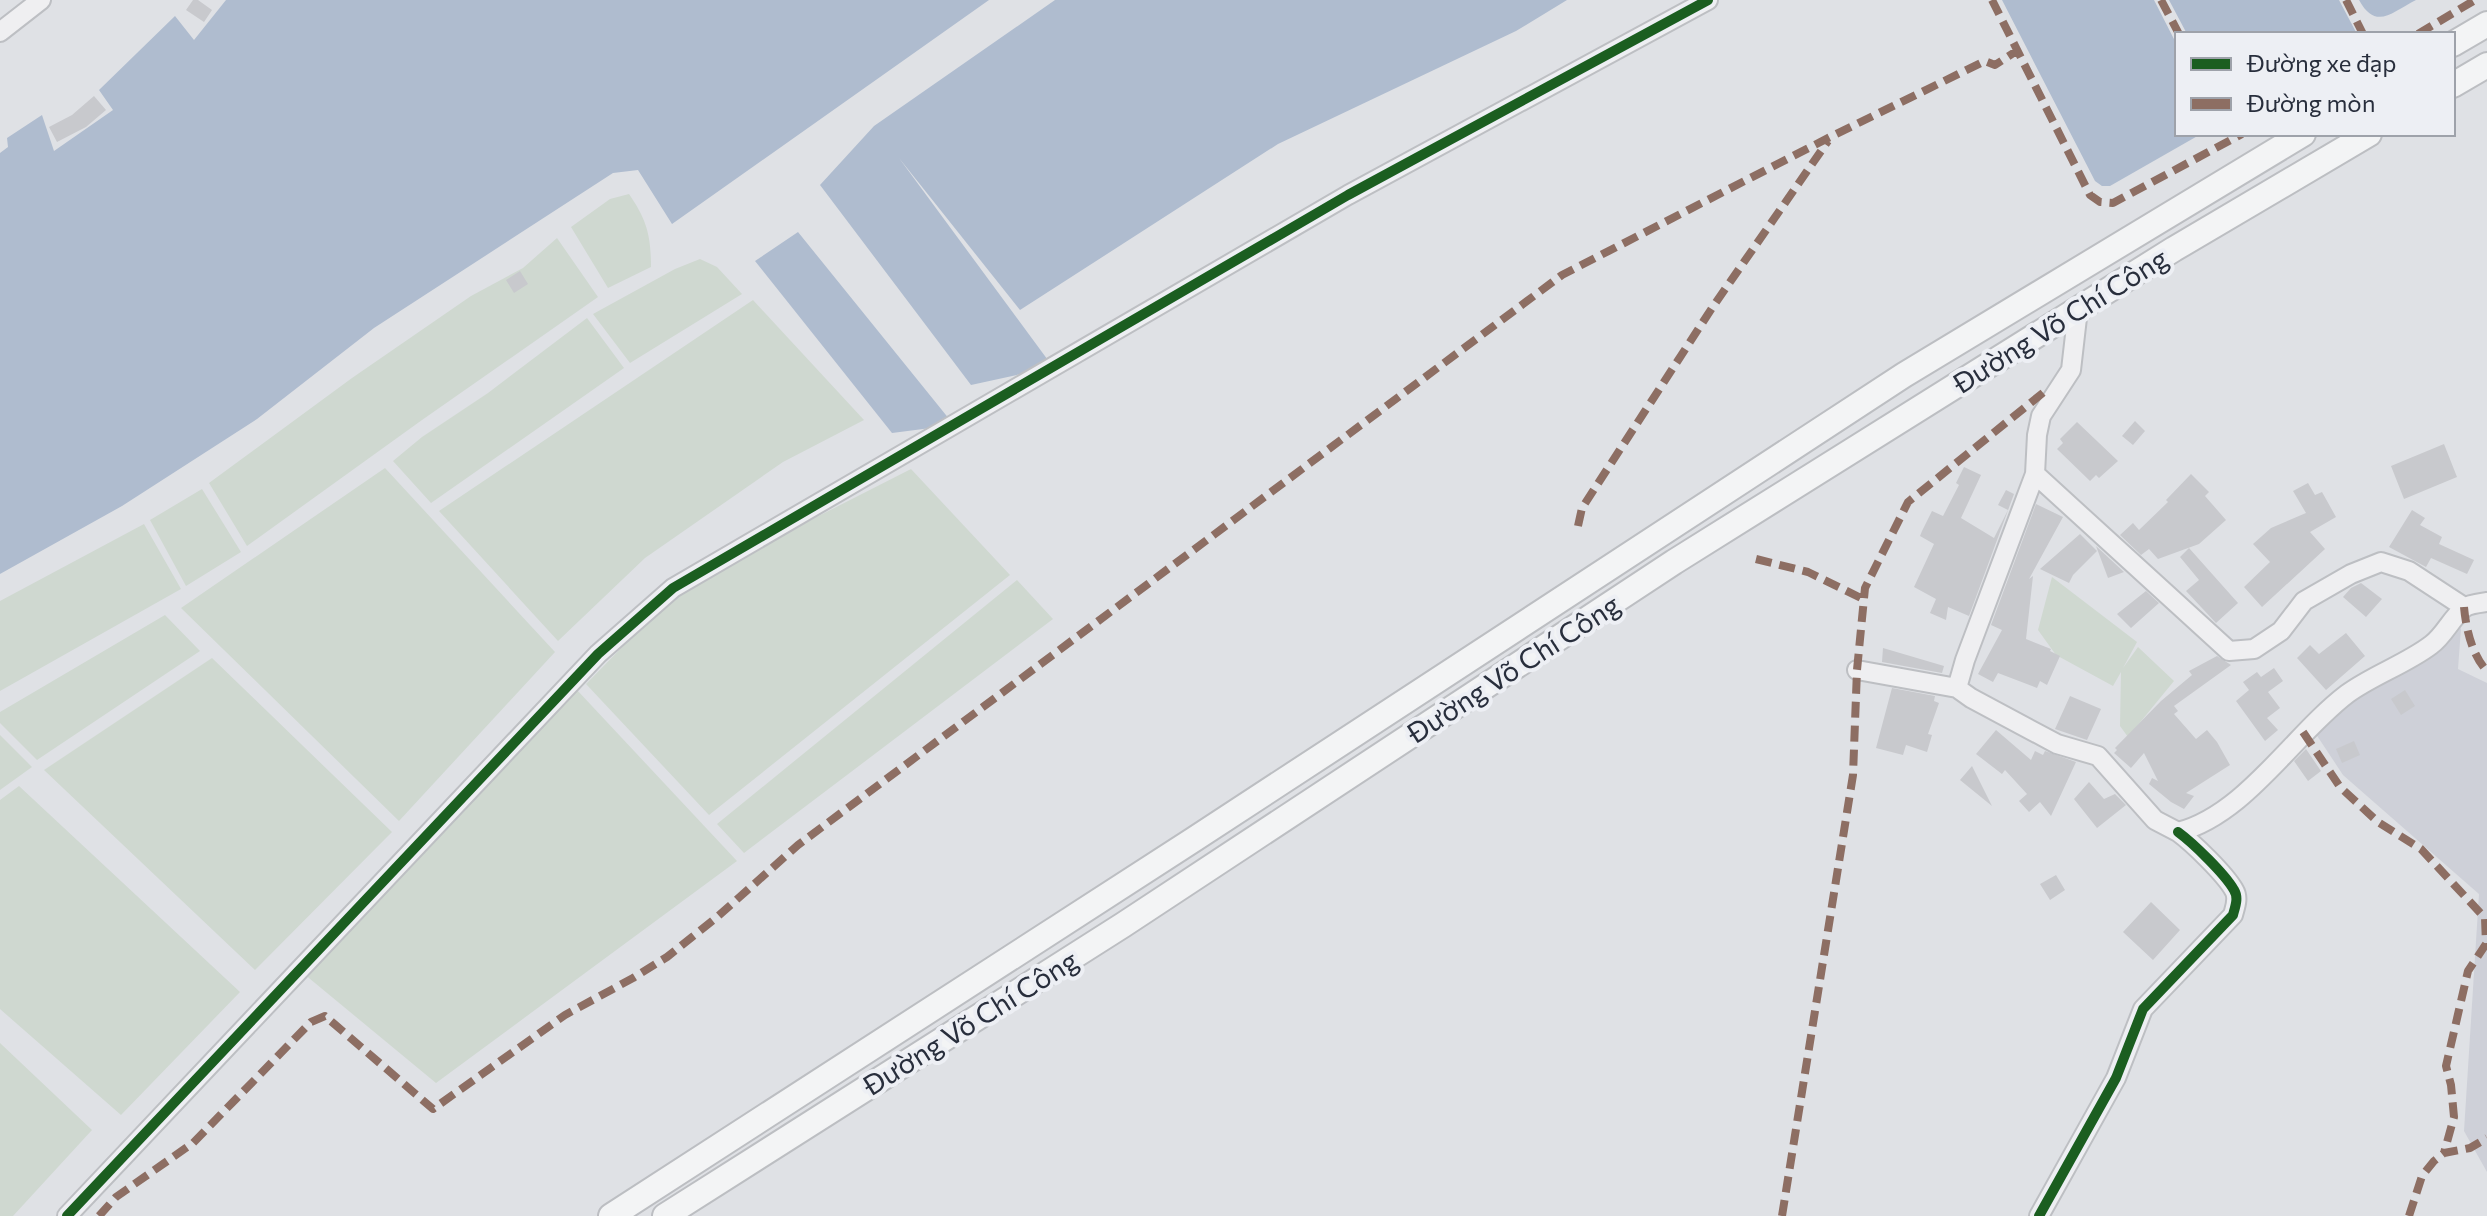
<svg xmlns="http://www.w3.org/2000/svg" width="2487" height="1216" viewBox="0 0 2487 1216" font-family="Commissioner,sans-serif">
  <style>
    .built { fill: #ced0d8 }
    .green { fill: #cfd8d0 }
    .water { fill: #afbccf }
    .building { fill: #c8c9cd }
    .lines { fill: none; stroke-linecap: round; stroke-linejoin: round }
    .minor-casing { stroke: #bdbfc3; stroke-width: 22 }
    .major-casing { stroke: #bcbec2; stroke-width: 28 }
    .minor { stroke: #efeff1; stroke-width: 18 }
    .major { stroke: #f3f4f5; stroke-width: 24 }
    .quiet { stroke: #8d6e63; stroke-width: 8; stroke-dasharray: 16 8; stroke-linecap: butt }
    .cycleway-casing { stroke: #edeff4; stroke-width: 15 }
    .cycleway { stroke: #1b5e20; stroke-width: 10 }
    .labels { text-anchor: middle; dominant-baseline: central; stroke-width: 8; stroke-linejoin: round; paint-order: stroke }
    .street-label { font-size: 28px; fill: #282e3c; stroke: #edeff4 }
  </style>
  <rect width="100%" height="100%" fill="#dfe1e5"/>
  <path class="built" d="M2461,628L2458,669L2487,683V1172L2464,1131L2479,894L2343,775L2312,728Z"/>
  <path class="green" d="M629,194C647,220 651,236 651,267L608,288L571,227L610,199Z
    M557,238L598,297L422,420L247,546L209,483L352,378L471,296L523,268Z
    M700,259L717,267L742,294L630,363L593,314L675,269Z
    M753,300L864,420L783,462L645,558L558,641L439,511Z
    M587,318L624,368L431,503L393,461L422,437L488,393Z
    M385,468L555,652L399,821L181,608Z
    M911,469L1010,575L709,815L586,684L683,585Z
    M202,489L241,552L186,586L150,520Z
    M144,524L181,589L0,691V601Z
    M2052,577L2137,642L2123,668L2138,647L2174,681L2128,737L2120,726L2121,672L2113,686L2056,655L2038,630Z
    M1017,580L1053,619L744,853L717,824Z
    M165,615L200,651L37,760L0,723V712Z
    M212,658L392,832L255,970L44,770Z
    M577,690L737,861L436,1083L298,969Z
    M0,735L32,767L0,790Z
    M19,786L240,992L121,1115L0,1009V800Z
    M0,1043L92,1130L13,1216H0Z"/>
  <path class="water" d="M226,0H989L672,224L638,170L613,173L374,328L257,419L122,506L0,574V153L8,147L7,138L42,115L54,151L113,110L99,90L175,16L194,40Z
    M1055,0H1567L1516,31L1278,144L1020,310L899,158L1053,367L971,385L820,185L874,126Z
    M2002,0H2154L2177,45V134H2201L2110,186H2102L2095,181Z
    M2169,0H2339L2357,34H2187Z
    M2359,0H2416C2392,12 2376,31 2359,0Z
    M798,232L954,425L892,433L755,261Z"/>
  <path class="building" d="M193,0H198L212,10L204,22L186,10Z
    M94,96L106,110L86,127L57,142L49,127L72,115Z
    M520,271L528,284L514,293L506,280Z
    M2135,421L2145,431L2133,445L2122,436Z
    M2077,422L2118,461L2099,478L2096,475L2090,481L2057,449L2063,443L2060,439Z
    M2444,444L2457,477L2404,499L2391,466Z
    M1964,467L1981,475L1961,518L1994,538L2008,510L1998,505L2006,490L2014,494L1969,616L1948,607L1946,620L1930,613L1936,599L1914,587L1934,544L1920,536L1922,531L1932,511L1943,516L1959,485L1956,483Z
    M2191,474L2209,492L2205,496L2226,520L2199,544L2158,559L2149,549L2141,555L2120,535L2133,523L2139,530L2168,502L2166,500Z
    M2308,483L2315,495L2322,492L2336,517L2310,532L2325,549L2262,607L2244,587L2270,562L2253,544L2271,528L2306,513L2293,491Z
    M2036,504L2063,517L2029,579L2033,576L2026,639L2051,649L2050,651L2060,656L2047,685L2040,681L2037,688L1998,673L1993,682L1978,674L2002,630L1991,625Z
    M2412,510L2425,518L2420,525L2442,537L2439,544L2474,560L2467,574L2431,558L2426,567L2389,547Z
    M2080,534L2097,551L2073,575L2069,583L2040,569Z
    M2096,546L2124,572L2108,578Z
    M2189,548L2238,603L2216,623L2186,591L2199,580L2180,557Z
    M2361,583L2382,599L2366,617L2343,597L2351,588Z
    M2146,591L2159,603L2131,628L2117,614Z
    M2346,633L2365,656L2326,690L2297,658L2310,645L2319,654Z
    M1883,648L1944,666L1942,673L1882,662Z
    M2217,656L2231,665L2174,706L2178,711L2174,714L2196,739L2207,730L2217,742L2230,765L2186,793L2194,796L2184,809L2171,802L2149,784L2152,778L2158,781L2144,753L2131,768L2114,753L2117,750L2115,748L2161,701L2192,675L2189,671Z
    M2274,668L2283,681L2268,692L2280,708L2267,718L2278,730L2265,741L2236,701L2249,690L2243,682L2257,672L2261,677Z
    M1892,688L1935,696L1934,701L1939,703L1928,734L1932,735L1927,752L1906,745L1903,755L1876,748Z
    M2405,690L2415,706L2401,715L2391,699Z
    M2070,696L2101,709L2087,740L2055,729Z
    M1996,730L2031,760L2035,751L2043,755L2045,751L2076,762L2051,816L2040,802L2029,812L2019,801L2027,794L2005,770L2002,774L1976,754Z
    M2354,741L2360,755L2342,763L2336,749Z
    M2306,749L2321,771L2308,781L2294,761Z
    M1972,766L1992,806L1960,780Z
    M2089,782L2104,799L2115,794L2126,805L2097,828L2074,799Z
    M2056,875L2065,890L2050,900L2040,884Z
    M2151,902L2180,930L2153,960L2123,932Z"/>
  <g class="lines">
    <g class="minor-casing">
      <path id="minor" d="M0,32L41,0
        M2035,474L2037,435L2041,416L2071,370L2078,309
        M2464,607L2409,571L2381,562L2351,574L2304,601L2281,631L2254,649L2229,651L2035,474L1965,660L1957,688L1971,698L2057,744L2098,756L2155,820L2178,832C2245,815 2293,735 2347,694C2373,675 2406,664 2431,645C2444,636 2452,617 2464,608C2469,604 2480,603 2487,602
        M1857,670L1957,688
        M67,1216L598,654L673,588L1348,195L1708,0
        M2039,1216L2116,1078L2143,1009L2233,915C2235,907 2239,898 2234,890C2225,874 2193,843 2178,832"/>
    </g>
    <g class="major-casing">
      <path id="major" d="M2453,44L2487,24
        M2453,85L2487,65
        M611,1216L1193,840L1904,375L2303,134
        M665,1216L1123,925L1674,562L2174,249L2369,134"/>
    </g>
    <use href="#minor" class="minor"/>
    <use href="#major" class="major"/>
    <path class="quiet" d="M1992,0L2090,195L2100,202L2113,203L2242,134
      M2161,0L2179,34
      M2346,0L2363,34
      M2418,34L2475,0
      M1578,526L1582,508L1712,308L1828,141
      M1756,559L1808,572L1863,599
      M2464,607C2466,629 2472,655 2487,671
      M2303,732L2340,787L2378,822L2421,849L2485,918L2486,944L2468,971L2446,1066L2451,1085L2454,1117L2444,1153
      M99,1216L116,1197L193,1143L311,1022L325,1016L433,1109L565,1015L633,978L667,957L716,918L798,845L1562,275L1830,137L1985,61L1995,65L2018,50
      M1782,1216L1853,775L1857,670L1865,588L1908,502L2044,392
      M2409,1216L2422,1176L2434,1161L2444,1153L2470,1148L2487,1138"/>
    <g class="cycleway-casing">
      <path id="cycleway" d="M67,1216L598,654L673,588L1348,195L1708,0
        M2039,1216L2116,1078L2143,1009L2233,915C2235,907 2239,898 2234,890C2225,874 2193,843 2178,832"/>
    </g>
    <use href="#cycleway" class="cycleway"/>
  </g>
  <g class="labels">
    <g class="street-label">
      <text transform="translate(2060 320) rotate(-32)">Đường Võ Chí Công</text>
      <text transform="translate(1513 668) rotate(-33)">Đường Võ Chí Công</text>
      <text transform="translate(970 1022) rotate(-32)">Đường Võ Chí Công</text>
    </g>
  </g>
  <rect x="2175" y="32" width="280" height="104" fill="#edeff4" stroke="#9ea2aa" stroke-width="2"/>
  <rect x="2191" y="58" width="40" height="12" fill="#1b5e20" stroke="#9ea2aa" stroke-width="2"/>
  <text x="2247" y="72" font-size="24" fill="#282e3c">Đường xe đạp</text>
  <rect x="2191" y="98" width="40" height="12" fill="#8d6e63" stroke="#9ea2aa" stroke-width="2"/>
  <text x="2247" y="112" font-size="24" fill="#282e3c">Đường mòn</text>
</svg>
